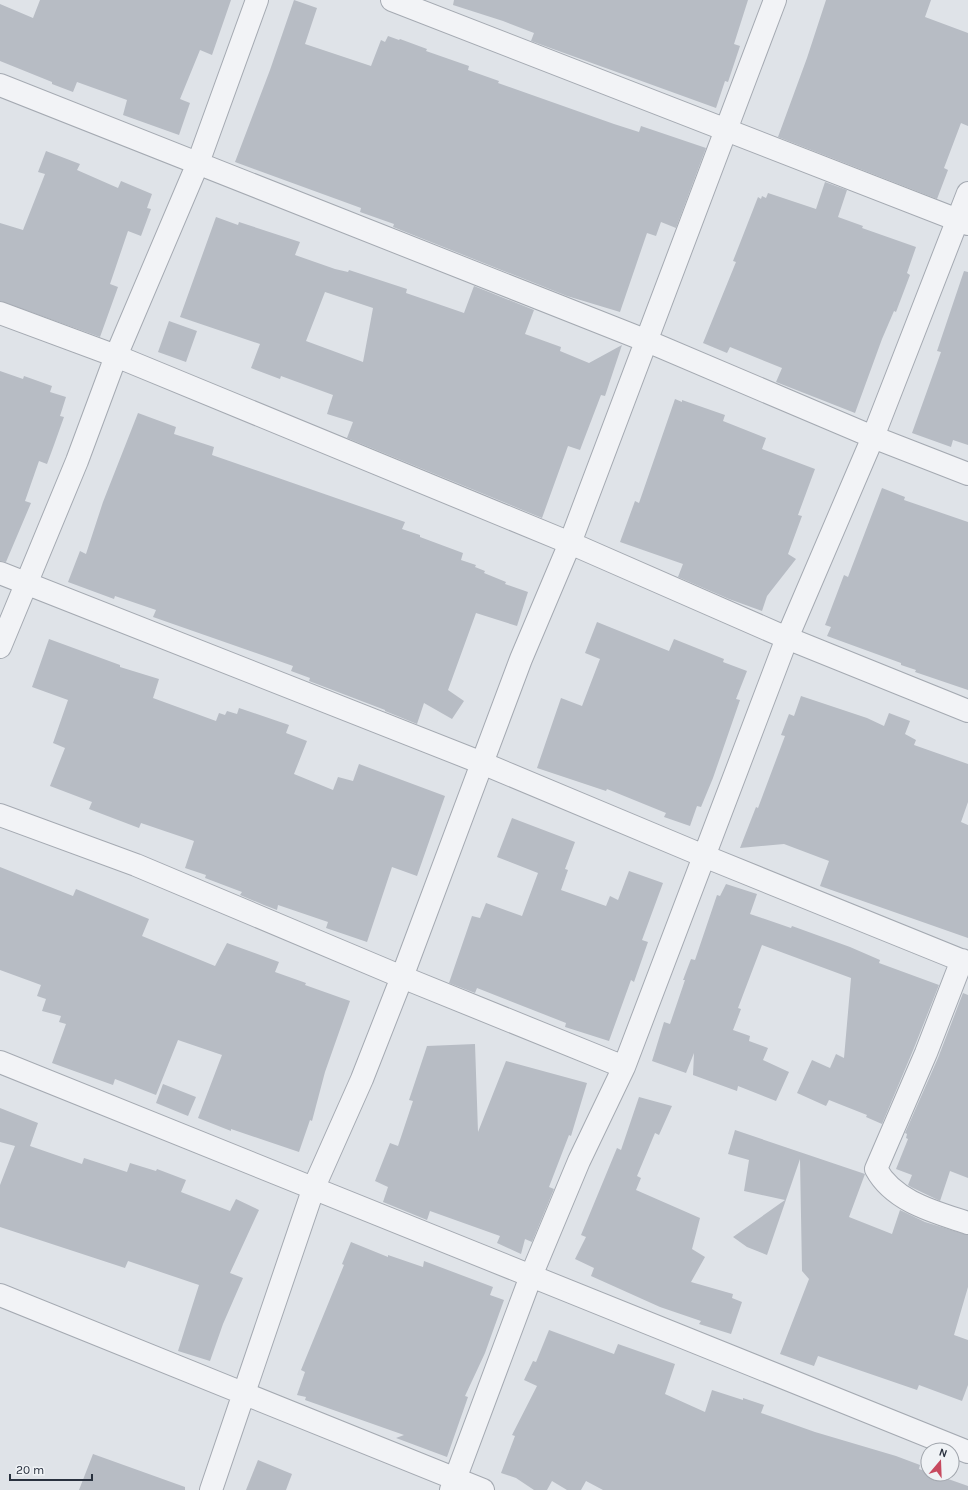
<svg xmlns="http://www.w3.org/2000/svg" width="968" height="1490" viewBox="0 0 968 1490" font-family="Karla,sans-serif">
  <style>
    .building { fill: #b7bcc4; fill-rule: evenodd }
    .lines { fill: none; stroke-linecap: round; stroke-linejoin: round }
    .minor-casing { stroke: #a5aab2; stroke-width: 24 }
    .minor { stroke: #f2f3f6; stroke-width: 22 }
  </style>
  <rect width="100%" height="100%" fill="#dfe3e8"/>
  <path class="building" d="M40,0H231L212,55L200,50L180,99L190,103L179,135L123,115L127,100L77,82L73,92L52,84V82L0,61V4L33,18Z
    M294,0L317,8L305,44L371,66L381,40L385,42L388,36L399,40L400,39L427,49L426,51L469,66L468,70L499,81L498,83L614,124L639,132L641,126L706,148L676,228L661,222L656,236L647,233L620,312L567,296L393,227L394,224L360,212L361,208L235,162L270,70Z
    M454,0H748L734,44L740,46L728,82L725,81L716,108L531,41L534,33L503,21L453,5Z
    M826,0H931L925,17L968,33V126L961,123L944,168L948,170L937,199L778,137L807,58Z
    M46,151L80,164L77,170L118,188L121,181L152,194L147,208L151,209L141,236L128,231L110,284L118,287L100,337L0,301V223L23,230L45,174L38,172Z
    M825,182L847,190L838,217L863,226L862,228L916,247L907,273L910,275L896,312L894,311L882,339L855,413L776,382L782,368L730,347L727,353L703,343L736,262L733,261L758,197L761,199L762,196L766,198L768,193L816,209Z
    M216,217L238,225L239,222L300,242L295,255L335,269L348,272L349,270L407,289L406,293L464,313L474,286L534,310L525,334L561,347L560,351L589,363L622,345L605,396L601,395L580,450L568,446L542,518L347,438L353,422L327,414L333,395L281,376L280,379L251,368L260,344L180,317ZM325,292L373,308L363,362L306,341Z
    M964,271L968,272V445L953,440L951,447L912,433L941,352L937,351Z
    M169,321L197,331L186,362L158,352Z
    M0,371L23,379L24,376L52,386L50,392L66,397L60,416L64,417L54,445L47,464L39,461L25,501L31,503L6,562L0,561Z
    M675,399L682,402V400L725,415L723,421L766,438L762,449L815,469L798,515L802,516L788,554L796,559L767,596L762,611L729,599L678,577L683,564L620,542L635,501L639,503Z
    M138,413L176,427L174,434L214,447L212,455L405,522L402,529L420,535V537L463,553L461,560L476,565L475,567L485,571L484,573L506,582L505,584L528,592L517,626L476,613L448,690L464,701L452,719L424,703L417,724L385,711V710L309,681L310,678L291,671L293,666L153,617L156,610L115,596L114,599L68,582L80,551L86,554L103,502Z
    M882,488L905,497L904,500L968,522V690L915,672L916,670L901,665V663L827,636L831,627L825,625L844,575L848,577Z
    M597,622L669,651L674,639L724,659L723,662L747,671L736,699L740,700L713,778L701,807L697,806L690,826L664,817L666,813L607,789L606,791L537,768L561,698L582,706L600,659L585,653Z
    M49,639L120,665V667L159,679L153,698L216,721L219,713L225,715L227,711L237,714L239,708L289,725L286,733L307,741L294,774L333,790L338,777L353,781L359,764L445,796L417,876L392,867L367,942L326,928L328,922L278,905L277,910L264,905L240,895L242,892L205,878L206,875L185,868L194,841L141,823L139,828L89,809L92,802L50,786L65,748L53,743L68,700L32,687Z
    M801,696L867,718L884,726L889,713L910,721L905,734L916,740L914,745L968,764V802L961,822L968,825V938L820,886L829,861L784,844L740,848L756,807L758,808L785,736L781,735L789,714L794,716Z
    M512,818L575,842L565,869L568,870L561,890L606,906L610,896L618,900L629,871L663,883L642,940L648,942L634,982L631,980L609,1041L565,1027L566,1023L477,988L475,993L449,983L472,916L480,918L486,903L522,916L538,873L497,857Z
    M0,867L73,896L76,889L149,919L142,936L215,966L227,943L279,962L275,972L306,983L305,985L350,1001L325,1072L312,1121L310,1120L299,1152L231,1129V1131L198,1118L222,1055L178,1040L156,1095L115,1079L113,1085L52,1063L66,1024L59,1022L61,1016L42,1011L46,999L37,996L41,985L0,970Z
    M726,884L757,894L750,914L791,928L792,926L850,947L880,960L879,963L939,985L914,1048L882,1124L866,1117L867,1115L829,1100L826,1106L797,1093L812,1060L830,1068L836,1054L844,1058L851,978L762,945L738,1008L741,1009L733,1030L750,1036L749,1041L768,1048L763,1060L789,1072L776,1101L738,1086L737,1091L693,1075L694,1053L686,1073L652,1061L664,1022L670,1024L685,980H683L691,959L695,960L717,895L720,896Z
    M963,993L968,995V1178L950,1171L940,1201L911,1187L908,1185L912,1175L896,1169L908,1139L906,1138L907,1134L905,1133L938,1058Z
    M475,1044L478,1132L506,1061L587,1083L571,1136L569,1135L549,1187L554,1189L532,1242L525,1239L521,1254L497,1243L500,1236L430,1211L427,1220L383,1202L388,1187L375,1181L390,1143L398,1146L413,1101L409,1100L427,1046Z
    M163,1084L196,1097L188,1116L156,1103Z
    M639,1097L672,1106L659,1135L655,1133L637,1176L641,1178L636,1190L700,1218L692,1249L705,1257L691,1282L733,1294L732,1298L742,1302L731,1334L699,1324L701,1321L660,1307L591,1276L594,1268L575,1259L586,1237L581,1235L617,1148L621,1150Z
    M0,1108L38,1123L30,1146L82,1164L84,1158L127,1172L130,1163L156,1171L157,1169L186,1180L181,1192L230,1211L236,1199L259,1210L230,1273L243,1278L223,1324L210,1361L178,1351L199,1285L128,1261L125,1268L0,1227V1185L15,1146L0,1142Z
    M735,1130L865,1174L849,1217L892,1234L900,1210L925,1222L968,1235V1287L954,1335L968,1340V1385L962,1401L919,1385L917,1390L818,1356L814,1366L780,1354L809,1279L802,1271L800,1159L767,1255L747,1247L733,1237L785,1200L744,1191L749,1160L728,1154Z
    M351,1242L388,1257V1255L423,1267L424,1261L493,1287L490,1295L504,1300L485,1353L465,1396L468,1397L447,1457L396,1438L404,1435L305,1400L306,1397L297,1395L305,1372L301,1370L344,1265L342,1264Z
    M549,1330L614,1354L618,1344L675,1364L665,1394L705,1412L712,1390L743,1400V1398L764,1405L761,1413L815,1432L896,1456L920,1465L919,1469L928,1472V1474H934L968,1486V1490H603L586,1481L581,1490H567L552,1481L547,1490H534L516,1478L501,1473L515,1436L512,1435L537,1386L524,1380L533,1361L536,1362Z
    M93,1454L185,1487V1490H79Z
    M258,1460L292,1474L286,1490H246Z"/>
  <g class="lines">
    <g class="minor-casing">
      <path id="minor" d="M392,0L968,224
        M0,85L647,341L873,437L968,474
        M0,313L116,356L570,543L787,638L968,711
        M0,573L482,763L704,856L968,963
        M0,647L77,461L116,356L198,163L257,0
        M0,815L136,865L402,977L624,1067
        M962,960L926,1053L876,1169C894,1202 935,1212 968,1223
        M0,1062C323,1190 645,1322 968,1452
        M0,1295L483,1490
        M211,1490L314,1187L362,1079L402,977L521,659L570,543L775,0
        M451,1490L531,1276L579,1161L624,1067L787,638L873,437L968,193"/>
    </g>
    <use href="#minor" class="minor"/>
  </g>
  <g transform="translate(940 1462) rotate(19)"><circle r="19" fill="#eff2f5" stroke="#a0a5ac"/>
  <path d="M0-3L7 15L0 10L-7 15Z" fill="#c74a5f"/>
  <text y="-6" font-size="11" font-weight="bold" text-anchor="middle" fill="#29313e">N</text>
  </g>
  <path d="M10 1474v6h82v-6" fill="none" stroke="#29313e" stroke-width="2"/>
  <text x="16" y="1474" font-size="12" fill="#29313e" stroke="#eff2f5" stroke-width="3" paint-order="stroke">20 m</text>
</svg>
